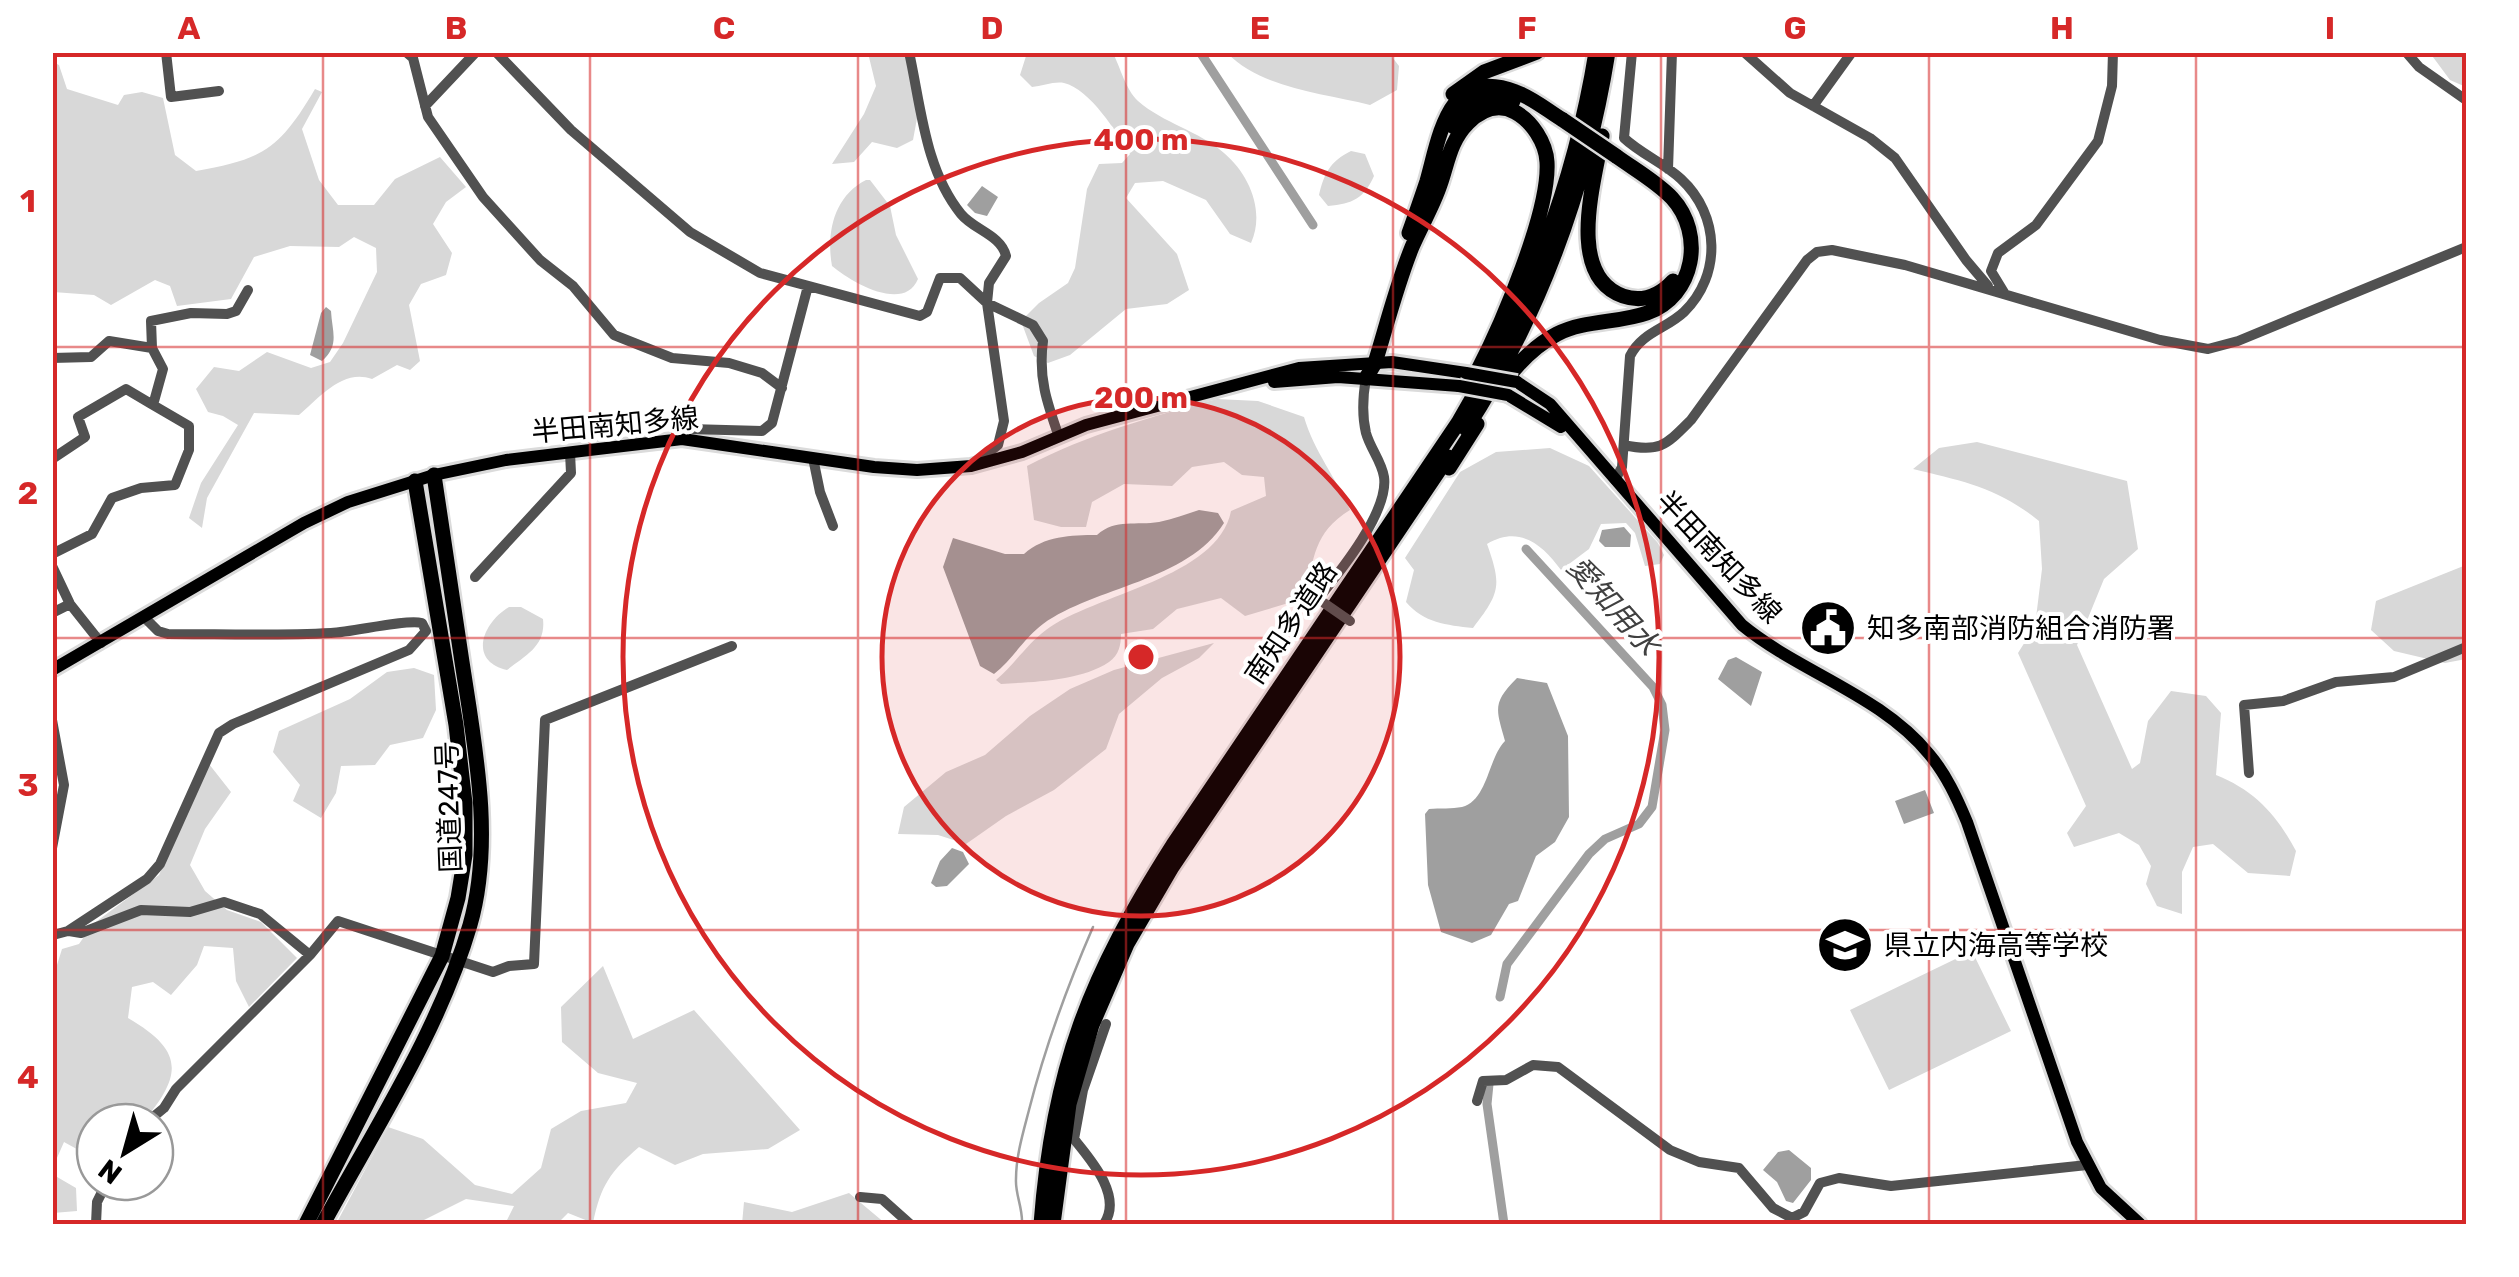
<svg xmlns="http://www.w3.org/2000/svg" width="2519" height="1277" viewBox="0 0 2519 1277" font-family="Rubik,'Noto Sans JP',sans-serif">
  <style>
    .green { fill: #d8d8d8 }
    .water { fill: #9f9f9f }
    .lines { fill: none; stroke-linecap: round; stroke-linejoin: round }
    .stream { stroke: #9f9f9f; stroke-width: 2.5 }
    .canal { stroke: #9f9f9f; stroke-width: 9 }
    .major-casing { stroke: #dbdbdb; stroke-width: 18 }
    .highway-casing { stroke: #dbdbdb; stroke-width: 20 }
    .minor { stroke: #515151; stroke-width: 10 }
    .major { stroke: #000; stroke-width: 12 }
    .highway { stroke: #000; stroke-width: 15 }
    .major-bridge-casing { stroke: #dbdbdb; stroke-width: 18; stroke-linecap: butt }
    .highway-bridge-casing { stroke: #dbdbdb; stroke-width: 20; stroke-linecap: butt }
    .minor-bridge { stroke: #515151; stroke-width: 10 }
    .major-bridge { stroke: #000; stroke-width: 12 }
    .highway-bridge { stroke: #000; stroke-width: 15 }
    .grid { fill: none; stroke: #d62828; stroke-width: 2.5; stroke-opacity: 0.55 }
    .ring { fill: none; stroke: #d62828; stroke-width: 5 }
    .labels { text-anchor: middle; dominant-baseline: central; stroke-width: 8; stroke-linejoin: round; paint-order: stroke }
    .street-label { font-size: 28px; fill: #000; stroke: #fff }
    .poi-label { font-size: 28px; fill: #000; stroke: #fff; text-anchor: start }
    .water-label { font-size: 30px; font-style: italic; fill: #404040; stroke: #fff }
    .centre { fill: #d62828; stroke: #fff; stroke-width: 5 }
    .ring-label { font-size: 30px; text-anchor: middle; font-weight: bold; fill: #d62828; stroke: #fff; stroke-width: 8; stroke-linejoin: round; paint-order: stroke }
    .neatline { fill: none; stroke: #d62828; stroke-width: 4 }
    .grid-label { font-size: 32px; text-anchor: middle; font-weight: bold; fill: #d62828 }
  </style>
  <rect width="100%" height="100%" fill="#fff"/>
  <path class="green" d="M868,53H906L918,113L913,140L897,148L872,142L854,162L832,164L864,114L876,86Z
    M1027,53H1113C1120,67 1126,90 1138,101C1163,123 1199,131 1224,153C1250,175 1265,212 1251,243L1230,234L1206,200L1163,181L1135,183L1126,198L1177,254L1189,290L1167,304L1126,309L1070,355L1048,363L1034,356L1021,321L1039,303L1068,283L1075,268L1087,189L1099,164L1122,163L1130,154C1117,133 1090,89 1064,83C1055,81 1042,86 1032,87L1020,75Z
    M1227,53H1389L1399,66L1397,90L1370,105C1322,93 1263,89 1227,53Z
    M2430,53H2466V87L2450,80Z
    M53,62L59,65L67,89L118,105L124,95L142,92L163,98L175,155L196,171C263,159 279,150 315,89L322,92L302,129L319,180L338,205H374L395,179L440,157L466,187L446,202L433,224L452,253L446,275L421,284L409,305L420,361L410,370L397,365L372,379C343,368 319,398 299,415L254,413L207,498L202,528L189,518L201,483L238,425L223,416L208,412L196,389L214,367L239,371L267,352L311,368L330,362L343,343L377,272L376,248L354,237L339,247L290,246L254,257L231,299L177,306L170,286L155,280L111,305L94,295L53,292Z
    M1351,151L1365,154L1374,176C1364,198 1353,204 1328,206L1319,195C1324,174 1330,161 1351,151Z
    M866,180H870L890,206L896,235L918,279C904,313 851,282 832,266C826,233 834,196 866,180Z
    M1217,399L1258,401L1304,417C1314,451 1336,478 1350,510C1313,533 1314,558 1305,598L1245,616L1221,598L1177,609L1153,629L1121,634C1121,645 1119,655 1109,662C1081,681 1033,682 1001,684L996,680C1014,665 1027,644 1046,630C1094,594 1218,578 1231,511L1266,496L1264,477L1242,475L1224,462L1192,467L1172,486L1124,484L1092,502L1086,527H1061L1034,520L1027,466C1088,434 1151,417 1217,399Z
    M1977,442L2127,481L2138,549L2104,579L2077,645L2132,769L2140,763L2148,721L2171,691L2206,696L2221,713L2216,775C2254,790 2277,815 2296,851L2290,876L2248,873L2213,844L2193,847L2182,872V914L2157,906L2146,884L2151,866L2139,845L2119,833L2074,847L2067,833L2086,806L2018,653L2035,626L2042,569L2039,521C1998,488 1963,481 1913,469L1939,448Z
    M1550,448L1589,466L1658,543L1664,555L1660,564L1645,566L1635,533L1626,523L1601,524L1589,549L1561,570C1542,544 1519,525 1487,544C1502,586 1500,593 1473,628C1446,625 1424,623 1406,602L1414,570L1405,558L1460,472L1496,452Z
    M2466,565V659L2445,663L2394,651L2371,630L2376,601Z
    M509,607H521L543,619C546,646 526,655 507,670C468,661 482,623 509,607Z
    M1214,643L1199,658L1162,678L1119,714L1106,749L1054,790L1006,816L966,844L938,835L898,834L904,807L946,772L985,755L1030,716L1070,689L1114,670Z
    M414,668L434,675L436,710L423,738L390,745L375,765L341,766L336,793L321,818L293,801L300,785L273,752L279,731L350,699L387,672Z
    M209,764L231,792L205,829L190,865L205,891L227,910L261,922L297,958L249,1007L236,981L233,948L204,946L197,965L171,995L153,982L132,987L128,1018C183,1050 184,1074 143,1122H95V1134L84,1153L64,1142L53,1167L52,981L62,949L79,944L93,924L159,875Z
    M1972,951L2011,1031L1889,1090L1850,1010Z
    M603,966L633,1039L694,1010L800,1130L768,1149L703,1154L675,1165L639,1147C610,1172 601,1185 593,1223L568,1213L557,1224H505L514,1206L466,1199L416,1224H336L388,1127L423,1139L475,1185L512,1194L541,1168L551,1129L581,1111L626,1103L637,1083L598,1073L562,1042L561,1007Z
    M52,1174L76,1188L77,1211L53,1213Z
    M849,1193L886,1224H742L744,1202L792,1212Z"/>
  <path class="water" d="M982,186L998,197L987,216L975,213L967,205Z
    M326,307L331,311C332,332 340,345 322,361L310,355L321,313Z
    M1199,510L1218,513L1224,523C1188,581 1094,587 1043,624C1024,638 1012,660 994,674L980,666L943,567L953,538L1005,554H1024C1044,536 1071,535 1097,535C1116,518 1136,526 1159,522C1173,519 1186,514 1199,510Z
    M1624,527L1631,535L1630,547H1605L1599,541L1602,530Z
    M1736,657L1762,672L1751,706L1718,679L1728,660Z
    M1517,678L1547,683L1568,736L1569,817L1555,842L1536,856L1518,901L1509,904L1491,935L1472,943L1441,932L1428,885L1425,814L1429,809C1440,808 1452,809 1462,807C1488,800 1488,758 1505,741C1496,709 1492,703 1517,678Z
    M1925,790L1934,813L1904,824L1895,801Z
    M952,848L963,852L969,864L947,886L936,887L931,883L940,861Z
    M1789,1150L1811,1168V1180L1793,1203L1786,1201L1777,1182L1763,1170L1778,1152Z"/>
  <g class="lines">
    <path class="stream" d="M1022,1224C1023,1208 1015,1194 1016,1179C1016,1156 1023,1133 1029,1110C1045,1047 1067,987 1093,927"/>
    <path class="canal" d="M1200,52L1313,225
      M1500,997L1507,964L1589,854L1605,839L1639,824L1652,807L1665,730L1662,705L1653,687L1526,549
      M1489,1084L1487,1104L1504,1224"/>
    <g class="major-casing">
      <path id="major" d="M1274,382L1338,377L1459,386
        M1517,382L1550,404L1742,625C1799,672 1881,695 1929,754C1946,774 1957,798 1967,822L2077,1142L2101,1188L2140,1224
        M1508,395L1561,427
        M52,670L304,523L348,502L434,475L506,460L682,439L874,467L917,470L971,466L1022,452L1086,425L1299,368L1392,362L1466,373"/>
    </g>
    <g class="highway-casing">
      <path id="highway" d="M1453,94L1484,72L1537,52
        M1454,127C1467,103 1487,95 1513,101
        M1602,136C1595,180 1565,275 1623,296C1643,303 1659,296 1673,281
        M1409,233C1415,216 1421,199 1427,181C1440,135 1448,66 1516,92C1533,98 1548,111 1563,120
        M1366,378L1375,363C1387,324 1397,284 1412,247C1421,226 1433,206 1440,185C1448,162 1450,141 1468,123C1481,110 1498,103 1515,112C1532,121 1546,143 1547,162C1550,211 1502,324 1478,370
        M1506,380C1520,361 1536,345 1557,334C1584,320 1619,323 1647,313C1695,296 1705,234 1672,198C1657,182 1634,169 1616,156
        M1466,429C1541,313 1586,189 1608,52
        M1449,468L1477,424
        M306,1224L442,956L458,898L465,855V803L456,725L415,481
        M323,1224C375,1128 439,1031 470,925C494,841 475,747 462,662C453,600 443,537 434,475
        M1041,1224C1053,1068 1089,977 1173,845L1458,423C1527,307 1574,187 1596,52
        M1053,1224L1069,1104L1092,1025L1127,944L1172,867L1448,457"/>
    </g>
    <path class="minor" d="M166,52L171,97L219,91
      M406,52L413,58L428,117L483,197L540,260L573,286L614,335L672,358L729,363L762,373L782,388
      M496,52L571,130L690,232L760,273L920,316L927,312L940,278H960L987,303L1033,325L1043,341C1038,377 1047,403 1059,437
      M909,52C921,106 925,170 961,214C974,230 1001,235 1006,256L989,283L987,303L1004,421L998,445L976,463
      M1744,52L1790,93L1870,138L1895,158L1966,260L1988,286
      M2406,52L2419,67L2466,100
      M425,106L476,52
      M1813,106L1852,52
      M1668,169L1672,52
      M2005,294L1991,271L1998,253L2036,225L2098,141L2112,86L2113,52
      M52,358L91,357L109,341L152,348
      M682,439L689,429L762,431L772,423L808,286
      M1624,445C1660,453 1666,445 1691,420L1807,260L1817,252L1832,250L1905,265L2160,340L2208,349L2238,341L2466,247
      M813,458L820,492L833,526
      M52,459L85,437L78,417L126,389L153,405
      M1615,480L1622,467L1630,356C1642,332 1666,329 1684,312C1722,275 1720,215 1681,179C1664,163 1641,154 1624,138L1632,52
      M52,554L92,534L112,498L141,488L175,485L189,450V426L153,405L163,369L152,348L151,321L191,313L227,314L236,311L248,290
      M52,566L70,604L101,643
      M475,577L571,473L570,453
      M1318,599C1339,573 1389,512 1384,477C1382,462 1370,448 1366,433C1362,416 1363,395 1366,378
      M52,613L70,604
      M52,720L64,785L52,848
      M2249,773L2244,705L2283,701L2336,682L2394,677L2466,647
      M69,931L81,933L141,910L190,912L224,902L260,914L310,955
      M53,935L68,931L147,879L160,864L219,733L233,724L409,650L426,631L422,623C405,619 354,632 331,633C277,636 222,634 168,634L158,631L145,618
      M1477,1101L1483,1081L1506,1080L1533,1065L1558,1067L1670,1150L1699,1162L1739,1168L1773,1208L1792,1218L1795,1224
      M147,1122L164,1108L176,1089L310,955L338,921L493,972L509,966L534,964L545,720L732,646
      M860,1197L882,1199L910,1224
      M1792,1218L1804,1212L1820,1183L1839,1178L1891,1186L2087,1165
      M96,1224L97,1202L107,1182
      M1104,1224C1123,1196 1091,1160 1074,1139L1083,1090L1106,1024"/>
    <use href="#major" class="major"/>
    <use href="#highway" class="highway"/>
    <g class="major-bridge-casing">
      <path id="major-bridge" d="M1466,373L1517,382
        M1459,386L1508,395"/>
    </g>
    <g class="highway-bridge-casing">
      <path id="highway-bridge" d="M1563,120L1616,156"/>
    </g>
    <path class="minor-bridge" d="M1324,603L1350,621"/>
    <use href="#major-bridge" class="major-bridge"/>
    <use href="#highway-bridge" class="highway-bridge"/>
  </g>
  <path class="grid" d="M323,52V1224M590,52V1224M858,52V1224M1126,52V1224M1393,52V1224M1661,52V1224M1929,52V1224M2196,52V1224M52,347H2466M52,638H2466M52,930H2466"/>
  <circle cx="1141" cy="657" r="259" fill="#d62828" fill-opacity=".12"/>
  <g class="ring">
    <circle cx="1141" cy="657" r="259"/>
    <circle cx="1141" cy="657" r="518"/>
  </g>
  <defs>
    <g id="civic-disc" transform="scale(2.875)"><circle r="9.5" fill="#000" stroke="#fff"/><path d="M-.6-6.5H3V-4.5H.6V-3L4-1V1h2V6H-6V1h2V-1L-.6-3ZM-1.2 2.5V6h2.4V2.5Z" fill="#fff"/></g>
    <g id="school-disc" transform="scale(2.875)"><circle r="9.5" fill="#000" stroke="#fff"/><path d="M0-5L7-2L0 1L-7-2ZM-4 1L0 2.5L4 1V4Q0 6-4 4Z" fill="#fff"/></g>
  </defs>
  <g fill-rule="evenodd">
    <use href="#civic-disc" x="1828" y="628"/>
    <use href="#school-disc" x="1845" y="945"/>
  </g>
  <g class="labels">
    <g class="street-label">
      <text transform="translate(615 425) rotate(-5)">半田南知多線</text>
      <text transform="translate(1719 557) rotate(47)">半田南知多線</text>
      <text transform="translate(1291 623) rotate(-56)">南知多道路</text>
      <text transform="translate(449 807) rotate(-92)">国道247号</text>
    </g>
    <g class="poi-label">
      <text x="1867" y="628">知多南部消防組合消防署</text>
      <text x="1884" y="945">県立内海高等学校</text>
    </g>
    <g class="water-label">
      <text transform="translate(1613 606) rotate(48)">愛知用水</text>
    </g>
  </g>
  <circle cx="1141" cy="657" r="15" class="centre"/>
  <g class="ring-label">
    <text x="1141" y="150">400 m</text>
    <text x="1141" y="408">200 m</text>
  </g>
  <rect width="2519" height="1277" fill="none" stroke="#ffffff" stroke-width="110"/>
  <g transform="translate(125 1152) rotate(217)"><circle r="48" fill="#ffffff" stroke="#999999" stroke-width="2.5"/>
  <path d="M0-8L18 38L0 25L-18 38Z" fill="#000000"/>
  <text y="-15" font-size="28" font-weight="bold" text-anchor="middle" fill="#000000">N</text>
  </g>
  <rect x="55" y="55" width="2409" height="1167" class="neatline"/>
  <g class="grid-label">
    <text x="189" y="39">A</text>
    <text x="456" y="39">B</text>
    <text x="724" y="39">C</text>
    <text x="992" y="39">D</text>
    <text x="1260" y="39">E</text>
    <text x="1527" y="39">F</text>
    <text x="1795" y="39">G</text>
    <text x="2062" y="39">H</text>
    <text x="2330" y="39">I</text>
    <text x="28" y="212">1</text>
    <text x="28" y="504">2</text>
    <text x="28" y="796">3</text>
    <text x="28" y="1088">4</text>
  </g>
</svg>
